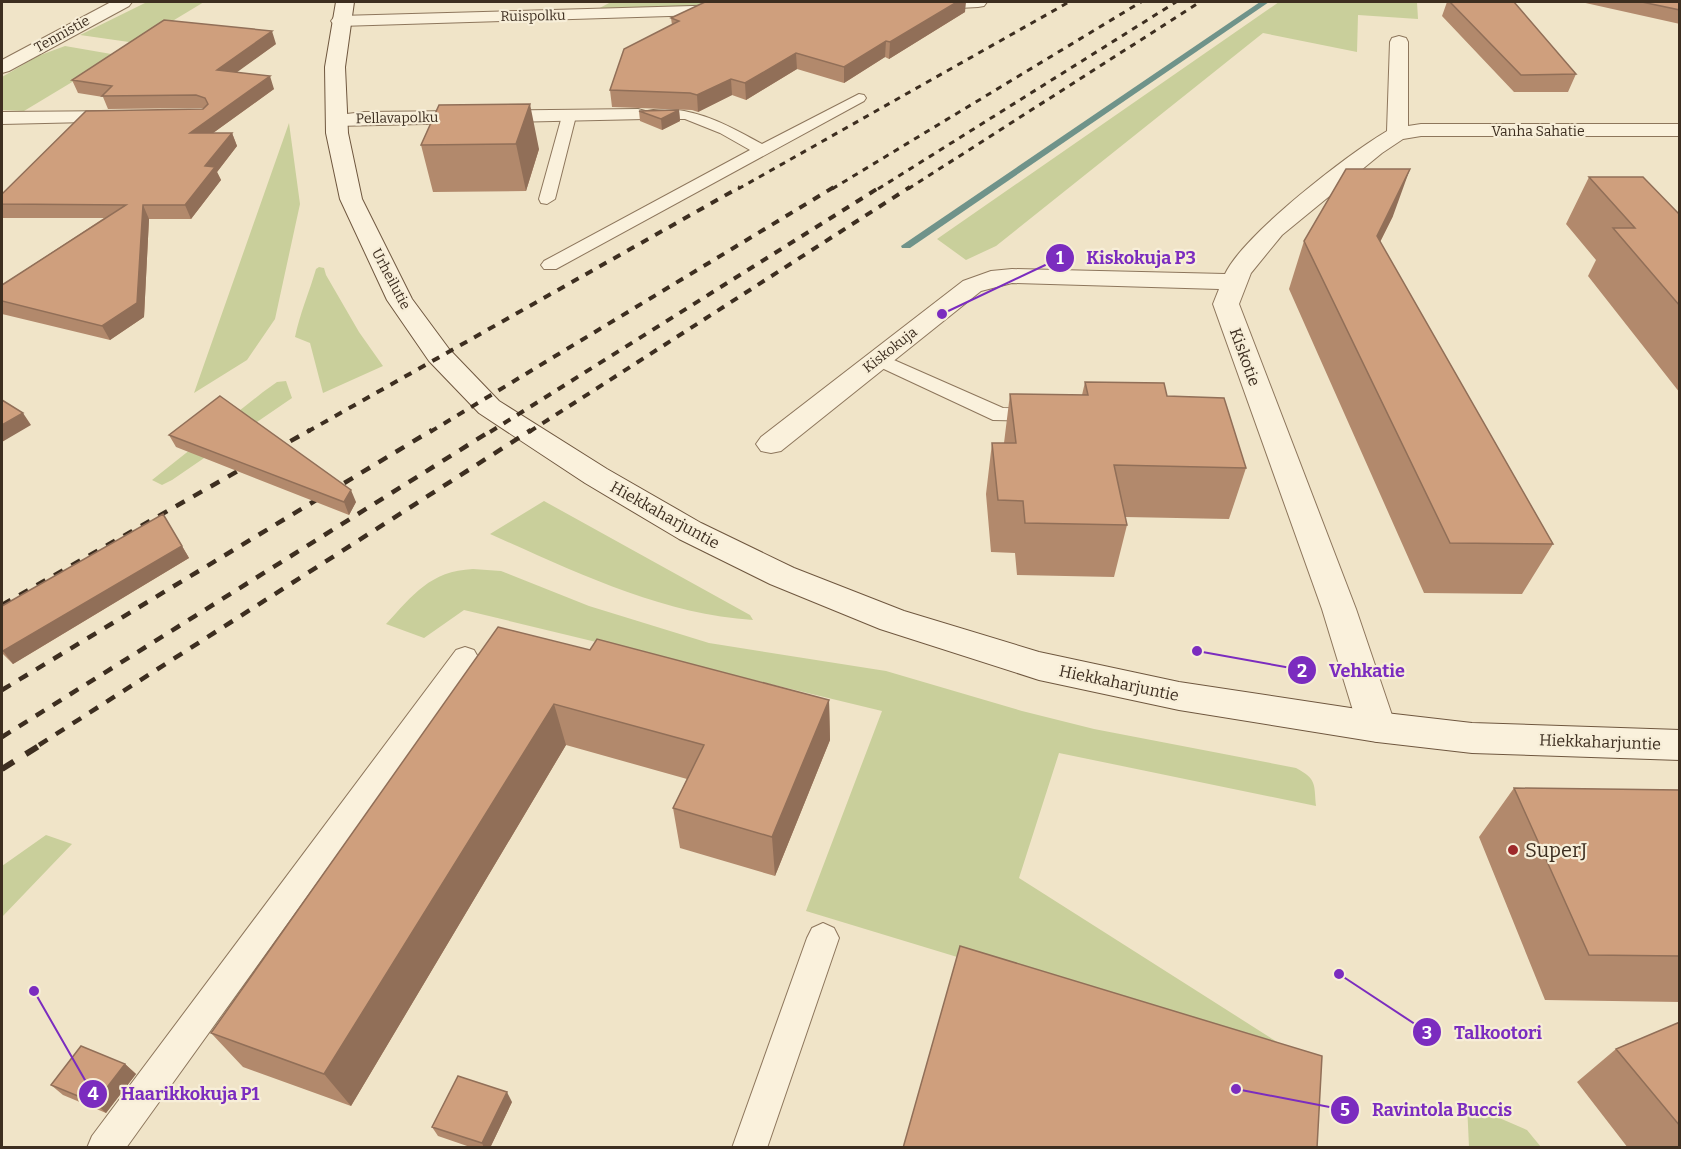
<svg xmlns="http://www.w3.org/2000/svg" width="1681" height="1149" viewBox="0 0 1681 1149" font-family="Bitter,serif">
  <style>
    .green { fill: #c9cf9b }
    .lines { fill: none; stroke-linecap: round; stroke-linejoin: round }
    .stream { fill: #6f938a; fill-rule: evenodd }
    .lane-casing { stroke: #8d765c; stroke-width: 2 }
    .street-casing { stroke: #8d765c; stroke-width: 2 }
    .secondary-casing { stroke: #6f573f; stroke-width: 2 }
    .lane { fill: #faf1dc; fill-rule: evenodd }
    .street { fill: #faf1dc; fill-rule: evenodd }
    .secondary { fill: #faf1dc; fill-rule: evenodd }
    .rail-far3 { stroke: #3d2e20; stroke-width: 3; stroke-dasharray: 6 6; stroke-linecap: butt }
    .rail-far2 { stroke: #3d2e20; stroke-width: 4; stroke-dasharray: 8 8; stroke-linecap: butt }
    .rail-far1 { stroke: #3d2e20; stroke-width: 4.5; stroke-dasharray: 10 10; stroke-linecap: butt }
    .rail { stroke: #3d2e20; stroke-width: 6; stroke-dasharray: 14 14; stroke-linecap: butt }
    .wall { fill: #b2896c }
    .shaded-wall { fill: #916f58 }
    .building { fill: #cf9f7d; stroke: #916f58; stroke-width: 1.5 }
    .poi-dot { fill: #9e2a2b; stroke: #f7eed8; stroke-width: 2 }
    .labels { text-anchor: middle; dominant-baseline: central; stroke-width: 4.5; stroke-linejoin: round; paint-order: stroke }
    .far-street-label { font-size: 14px; fill: #3d2e20; stroke: #f7eed8 }
    .street-label { font-size: 16px; fill: #3d2e20; stroke: #f7eed8 }
    .near-poi-label { font-size: 20px; fill: #3d2e20; stroke: #f7eed8; text-anchor: start }
    .leader { fill: none; stroke: #7b2cbf; stroke-width: 2 }
    .callout-dot { fill: #7b2cbf; stroke: #f7eed8; stroke-width: 2 }
    .mark-label { font-size: 18px; text-anchor: middle; font-weight: bold; fill: #fff }
    .callout-label { font-size: 18px; text-anchor: middle; font-weight: bold; fill: #7b2cbf; stroke: #f7eed8; stroke-width: 4.5; stroke-linejoin: round; paint-order: stroke }
  </style>
  <rect width="100%" height="100%" fill="#f0e4c8"/>
  <path class="green" d="M147,2H204L136,43L80,35Z
    M611,2H779L733,6L594,11Z
    M1279,2H1417L1418,19L1358,15L1357,52L1263,33L996,246L966,260L937,239Z
    M65,46L117,55L24,111L2,110V77L38,56Z
    M289,123L300,204L275,319L247,360L194,393Z
    M319,267L324,268L326,275L359,332L383,366L323,393L310,343L295,337C300,313 309,293 316,269Z
    M286,381L292,398L172,480L162,485L152,480L263,392L277,382Z
    M544,501L750,615L753,620C660,614 574,571 490,534Z
    M473,569L501,571L589,606L709,643L886,671L1022,711L1094,729L1296,768C1317,779 1314,784 1316,806L1059,753L1019,878L1315,1066L806,911L882,711L464,610L424,638L386,624C413,595 430,571 473,569Z
    M46,835L72,844L2,917V866Z
    M1467,1104L1527,1130L1541,1147H1469Z"/>
  <g class="lines">
    <path class="stream" d="M1260,2H1269L910,248H902L901,246Z"/>
    <g class="lane-casing">
      <path id="lane" d="M859,94L864,95L866,98L864,101L556,269H544L541,265L544,261L750,150L720,133L685,119H647L642,118L640,115L642,112C685,101 726,124 762,144Z
        M569,112L576,116L555,199L547,204L541,203L539,199L562,116Z
        M878,353L1003,408L1048,409L1051,414L1048,419L1041,421L993,420L871,363L868,359L871,355Z
        M465,647L474,650L478,657L474,664L126,1148H87L92,1136L456,650Z
        M823,923L834,928L839,938L767,1148H732L807,938L812,928Z"/>
    </g>
    <g class="street-casing">
      <path id="street" d="M111,2H132L129,6L9,71L2,73V60Z
        M915,2H987L984,6L978,7L921,10L915,9L912,5Z
        M728,5L734,6L737,10L734,14L340,26L334,25L331,21L334,17L340,16Z
        M1399,36L1406,38L1408,42V126L1421,124H1680V136H1421L1403,139L1382,153L1282,235L1251,273L1239,304L1356,609L1396,727L1390,738L1377,742L1364,738L1358,727L1322,609L1213,304L1219,289L1012,283L981,291L781,451L771,453L761,451L756,444L761,437L963,281L991,271L1012,269L1225,274C1244,234 1347,155 1387,131L1390,42L1392,38Z
        M638,109L645,111L648,115L645,119L336,126L329,124L326,120L329,116L364,112Z
        M124,111L131,113L134,117L131,121L2,124V112Z"/>
    </g>
    <g class="secondary-casing">
      <path id="secondary" d="M336,2H354L345,67L348,133L362,199L412,299L449,349L499,401L607,469L701,523L794,568L904,611L1039,652L1179,682L1377,712L1472,723L1680,730V760L1472,753L1377,742L1179,710L1039,680L880,629L770,584L679,539L585,483L479,413L429,361L387,300L340,199L326,133L325,67Z"/>
    </g>
    <use href="#lane" class="lane"/>
    <use href="#street" class="street"/>
    <use href="#secondary" class="secondary"/>
    <path class="rail-far3" d="M738,189L1069,2
      M832,189L1141,2
      M878,189L1176,2
      M908,189L1200,2"/>
    <path class="rail-far2" d="M307,432L740,187
      M430,432L834,187
      M490,432L880,187
      M529,432L910,187"/>
    <path class="rail-far1" d="M273,451L310,430
      M2,605L252,463
      M2,690L432,430
      M2,737L492,430
      M39,745L531,430"/>
    <path class="rail" d="M2,769L42,744"/>
  </g>
  <path class="wall" d="M1447,2H1514L1576,74L1568,92H1514L1442,16Z
    M1581,2H1680V24Z
    M965,12L889,59L885,57L844,83L797,69L746,100L732,95L698,112L692,110L612,107L610,90L672,25L671,18Z
    M276,44L236,72L274,89L213,133H232L237,146L217,172L221,180L191,219H149L144,317L110,340L2,314V285L104,218H2V194L204,109L201,108L108,109L103,97L78,93L72,80Z
    M439,105L539,149L526,191L433,192L421,145Z
    M679,110L680,121L662,130L640,121L639,111Z
    M1589,177L1680,215V393L1588,276L1596,260L1566,224Z
    M1393,216L1380,242L1553,544L1522,594L1424,593L1289,289L1304,241Z
    M1085,382L1167,396L1246,468L1229,519L1125,517L1127,525L1114,577L1017,575L1015,553L991,552L986,494L992,443H1004L1010,394L1082,395Z
    M169,435L356,502L349,515L176,447Z
    M182,546L189,558L13,664L2,653V606Z
    M590,650L829,700L830,740L775,876L680,848L673,808L687,779L566,745L351,1106L243,1067L211,1033Z
    M1514,788L1680,790V1002L1545,1000L1479,837Z
    M1680,1022V1148H1628L1577,1082L1616,1049Z
    M125,1064L136,1074L106,1113L63,1095L51,1085Z
    M512,1102L490,1148H473L438,1136L432,1127Z"/>
  <path class="shaded-wall" d="M957,2H966L965,12L889,59L890,42Z
    M272,31L276,44L222,83L217,70Z
    M886,41L885,57L844,83V67Z
    M796,53L797,69L746,100L745,83Z
    M270,76L274,89L195,146L190,133Z
    M731,79L732,95L698,112L697,95Z
    M530,104L539,149L526,191L516,144Z
    M679,110L680,121L662,130L661,119Z
    M232,133L237,146L217,172L221,180L191,219L185,205L205,166Z
    M1410,169L1393,216L1359,284L1377,236Z
    M143,205L149,219L144,317L110,340L102,326Z
    M23,413L31,425L2,442V425Z
    M351,490L356,502L349,515L344,502Z
    M182,546L189,558L13,664L3,651Z
    M829,700L830,740L775,876L772,837Z
    M554,704L566,745L351,1106L324,1074Z
    M125,1064L136,1074L106,1113L95,1103Z
    M507,1092L512,1102L490,1148H484L482,1143Z"/>
  <path class="building" d="M705,2H957L890,42L886,41L844,67L796,53L745,83L731,79L697,95L690,93L610,90L624,49L679,21L671,18Z
    M1450,2H1514L1576,74L1521,75Z
    M1642,2H1680V10Z
    M164,20L272,31L217,70L270,76L190,133H232L205,166L215,167L185,205H143L137,303L102,326L2,301V285L126,205L2,204V194L86,111L203,109L208,104L205,98L196,95L102,96L112,86L72,80Z
    M530,104L516,144L421,145L439,105Z
    M679,110L661,119L639,111Z
    M1346,169H1410L1377,236L1553,544L1450,543L1304,241Z
    M1589,177H1643L1680,215V306L1613,228H1635Z
    M1085,382L1164,383L1167,396L1224,398L1246,468L1114,465L1127,525L1025,523L1023,501L998,500L992,443H1016L1010,394L1088,395Z
    M220,396L351,490L344,502L169,435Z
    M2,400L23,413L2,425Z
    M163,514L182,546L3,651L2,650V606Z
    M498,627L590,650L597,639L829,700L772,837L673,808L704,745L554,704L324,1074L211,1033Z
    M1514,788L1680,790V956L1589,955Z
    M960,946L1322,1056L1317,1148H903Z
    M1680,1022V1126L1616,1049Z
    M81,1046L125,1064L95,1103L51,1085Z
    M458,1076L507,1092L482,1143L432,1127Z"/>
  <circle class="poi-dot" cx="1513" cy="850" r="6"/>
  <g class="labels">
    <g class="far-street-label">
      <text transform="translate(533 16) rotate(-1)">Ruispolku</text>
      <text transform="translate(62 34) rotate(-29)">Tennistie</text>
      <text transform="translate(397 118) rotate(-1)">Pellavapolku</text>
      <text x="1538" y="131">Vanha Sahatie</text>
      <text transform="translate(391 279) rotate(62)">Urheilutie</text>
      <text transform="translate(890 350) rotate(-38)">Kiskokuja</text>
    </g>
    <g class="street-label">
      <text transform="translate(1245 357) rotate(70)">Kiskotie</text>
      <text transform="translate(665 515) rotate(29)">Hiekkaharjuntie</text>
      <text transform="translate(1119 683) rotate(12)">Hiekkaharjuntie</text>
      <text transform="translate(1600 742) rotate(2)">Hiekkaharjuntie</text>
    </g>
    <g class="near-poi-label">
      <text x="1525" y="850">SuperJ</text>
    </g>
  </g>
  <path class="leader" d="M942 314L1060 258M1197 651L1302 670M1339 974L1427 1032M34 991L93 1094M1236 1089L1345 1110"/>
  <g class="callout-dot">
    <circle cx="942" cy="314" r="6"/>
    <circle cx="1197" cy="651" r="6"/>
    <circle cx="1339" cy="974" r="6"/>
    <circle cx="34" cy="991" r="6"/>
    <circle cx="1236" cy="1089" r="6"/>
    <circle cx="1060" cy="258" r="15"/>
    <circle cx="1302" cy="670" r="15"/>
    <circle cx="1427" cy="1032" r="15"/>
    <circle cx="93" cy="1094" r="15"/>
    <circle cx="1345" cy="1110" r="15"/>
  </g>
  <g class="mark-label">
    <text x="1060" y="264">1</text>
    <text x="1302" y="677">2</text>
    <text x="1427" y="1039">3</text>
    <text x="93" y="1100">4</text>
    <text x="1345" y="1116">5</text>
  </g>
  <g class="callout-label">
    <text x="1141" y="264">Kiskokuja P3</text>
    <text x="1367" y="677">Vehkatie</text>
    <text x="1498" y="1039">Talkootori</text>
    <text x="190" y="1100">Haarikkokuja P1</text>
    <text x="1442" y="1116">Ravintola Buccis</text>
  </g>
  <rect width="1681" height="1149" fill="none" stroke="#3d2e20" stroke-width="6"/>
</svg>
